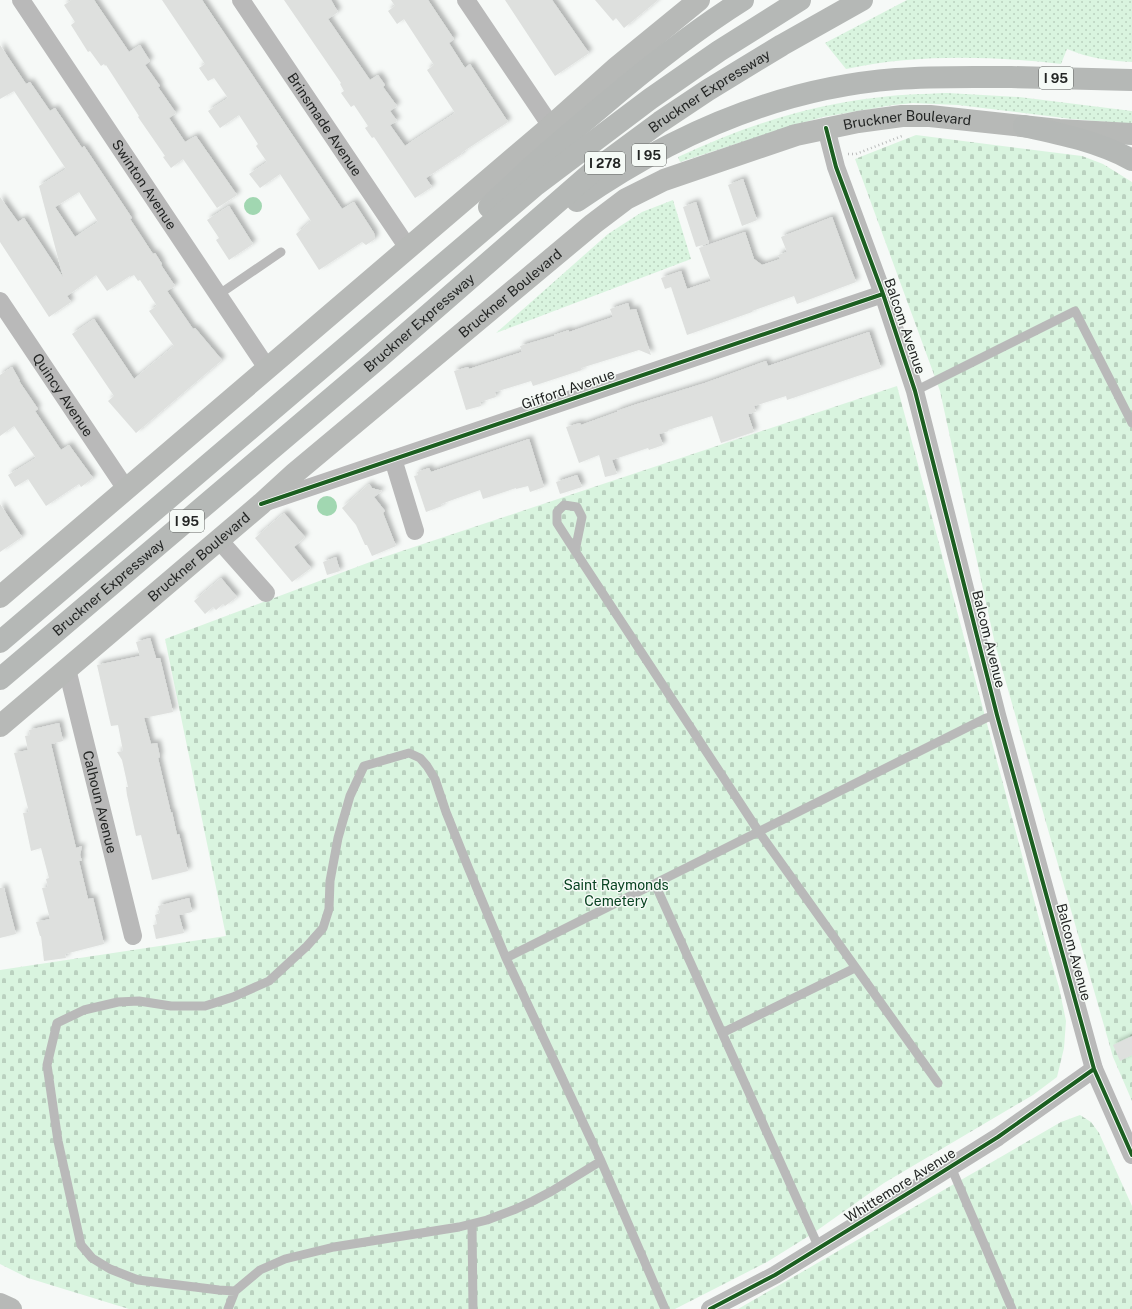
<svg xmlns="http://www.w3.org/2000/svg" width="1132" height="1309" viewBox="0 0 1132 1309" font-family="'Public Sans',sans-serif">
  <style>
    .grass { fill: url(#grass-dots) }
    .cemetery { fill: url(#cemetery-stones) }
    .water { fill: #a1d7b1 }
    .building { fill: #dee0de; fill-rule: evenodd; filter: url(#shadow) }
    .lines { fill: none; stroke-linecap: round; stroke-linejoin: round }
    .path { stroke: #bbbdbc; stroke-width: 2.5; stroke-dasharray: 1 3; stroke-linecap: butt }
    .service { stroke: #b9b9b9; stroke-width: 9 }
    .minor { stroke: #b9b9b9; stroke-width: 18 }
    .secondary { stroke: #b7b9b7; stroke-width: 22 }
    .motorway { stroke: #b5b8b6; stroke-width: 22 }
    .cycleway-casing { stroke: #f5faf6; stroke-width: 6 }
    .cycleway { stroke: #1b5e20; stroke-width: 4 }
    .labels { text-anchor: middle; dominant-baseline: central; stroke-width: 3; stroke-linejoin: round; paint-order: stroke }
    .shield { fill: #f5faf6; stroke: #626563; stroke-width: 1 }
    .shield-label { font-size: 13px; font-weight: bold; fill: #232524 }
    .street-label { font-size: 14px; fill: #232524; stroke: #f5faf6 }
    .park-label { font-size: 14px; fill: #084321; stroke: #f5faf6 }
  </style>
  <defs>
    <pattern id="grass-dots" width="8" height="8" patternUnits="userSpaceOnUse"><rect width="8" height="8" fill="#d9f4df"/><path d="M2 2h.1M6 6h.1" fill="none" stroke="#bad1bf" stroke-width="1.8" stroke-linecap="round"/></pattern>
    <pattern id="cemetery-stones" width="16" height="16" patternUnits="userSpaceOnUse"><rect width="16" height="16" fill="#d9f4df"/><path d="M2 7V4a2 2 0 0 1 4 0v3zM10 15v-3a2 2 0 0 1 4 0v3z" fill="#bad1bf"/></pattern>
    <filter id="shadow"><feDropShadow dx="3.5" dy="-3.5" stdDeviation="2" flood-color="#0004"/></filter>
  </defs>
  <rect width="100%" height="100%" fill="#f6f9f7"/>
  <path class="grass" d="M907,0H1132V62C1109,61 1088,58 1067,49L1061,64C990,56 917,54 846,69L825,43Z
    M947,93L1019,97L1132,111V124L1072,119L958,105L913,103L893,105L823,117L791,126L680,162L678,157C742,127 811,104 882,97C904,94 925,94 947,93Z
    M673,200L691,259L496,333L608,234L642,212Z"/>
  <path class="cemetery" d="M916,135L1082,156L1103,164L1132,182V1101L1113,1057L995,644L940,391L855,159Z
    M897,386L1042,930L1059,987L1066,1021L1064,1048L1057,1077L1033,1095L884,1183L812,1234L767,1262L675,1309H129L28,1278L0,1264V970L226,936L165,639L378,559Z
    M1080,1115L1091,1122L1099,1133L1132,1206V1309H738L1061,1122Z"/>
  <path class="water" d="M244 206a9 9 0 1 1 18 0a9 9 0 1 1-18 0Z
    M317 506a10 10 0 1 1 20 0a10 10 0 1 1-20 0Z"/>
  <path class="building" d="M72,0H94L129,52L140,45L150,61L145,65L160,86L158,87L176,113L169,118L185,142L196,136L237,195L217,208L183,159L171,168L163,157L165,156L138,117L139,116L106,65L105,66L104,64L101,66L90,51L88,52L71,25L75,22L64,5Z
    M162,0H202L342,209L354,202L374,233L375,239L366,245L362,242L319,270L296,234L311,221L280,174L260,188L249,174L267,162L256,146L258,144L239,115L220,128L208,111L228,98L214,78L208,81L199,68L205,64Z
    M284,0H331L338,12L328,19L370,80L378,75L385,85L383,87L397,106L390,111L397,121L390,125L405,146L455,113L427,70L434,65L404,19L397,24L388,11L395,6L391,0H428L454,39L449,43L465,68L470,64L508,122L461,153L462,154L426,178L432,187L415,198L374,137L372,138L365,128L368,126L354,105L351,107L341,93L344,91L340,84L341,83Z
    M505,0H552L589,53L555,76Z
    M595,0H658L624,28L616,18L613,21Z
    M0,45L26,84L30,82L50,111L55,108L82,148L84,146L132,218L130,219L153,254L155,253L162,264L161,265L175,286L167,291L193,329L195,328L222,360L136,433L108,401L114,396L72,334L94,319L134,379L174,346L149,311L157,306L140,280L138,281L134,275L130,277V276L107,291L96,275L67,296L71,302L49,317L0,242V197L18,222L24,218L63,277L39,186L66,169L14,91L0,99ZM79,192L98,222L75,237L55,207Z
    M743,179L757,220L742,226L728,185Z
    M696,202L709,243L696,247L683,207Z
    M229,206L253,244L229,260L216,240L219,238L207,220Z
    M832,217L856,282L797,304L794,296L752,311V312L687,335L671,287L665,289L661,278L681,271L687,289L711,281L699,248L745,232L754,259L762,265L780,259L778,255L787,252L781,237Z
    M628,303L630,310L636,309L651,355L639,350L581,368L582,370L533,386L531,381L495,392L496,397L480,402L481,406L466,410L454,371L468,367L469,369L522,352L520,346L554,336V335L569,330V332L613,317L610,309Z
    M869,332L881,368L787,400L786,396L754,406L756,412L748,414L754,432L721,443L712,416L668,430L669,431L659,434L663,445L649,450L648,448L612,460L617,474L605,477L599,455L579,463L566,427L580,423L581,425L617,412V411L634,405L705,383L766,361L768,366Z
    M12,367L20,381H19L38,409L35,411L61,450L69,445L93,478L81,487L79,484L46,506L28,479L15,487L8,475L36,458L14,426L0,436V375Z
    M529,439L544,487L530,492L528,486L516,489V488L483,499L480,490L441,504L442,506L426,512L414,476L418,475L417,472L429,468L431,472Z
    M577,475L582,487L560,494L556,482Z
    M369,484L372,488L382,491L374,497L385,511L383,513L396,546L372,556L367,545H365L356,525L342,508Z
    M0,504L22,537L0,552Z
    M284,513L305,537L294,547L311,568L292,582L255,538Z
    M336,557L340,571L327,575L323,562Z
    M221,578L237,597L225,606L223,604L216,610L213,607L205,614L194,601Z
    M150,638L156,658H160L173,712L144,718L151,744L157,743L160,757L158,758L171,813L172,812L177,835L179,834L188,871L152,880L141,835L136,836L127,795L126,787H128L122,760L117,752L123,751L118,725L111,726L97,665L140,656L136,642Z
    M59,723L63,741L51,744L76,848L82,846L80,855L82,861H79L88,899L93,898L104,944L65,954L66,958L44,961L41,936H40L36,922L50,919L42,888L48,887L46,879L49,878L41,848L31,851L23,813L29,812L14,753L28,750L25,736L30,735L29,730Z
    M0,888H4L16,934L0,938Z
    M189,898L192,912L179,915L184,933L156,939L153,925L157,924L155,915L160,913L158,906Z
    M1132,1036V1055L1120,1061L1113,1045Z"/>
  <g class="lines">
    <path class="path" d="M848,154H856L902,136"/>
    <path class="service" d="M218,295L281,252
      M915,391L1075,311L1132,423
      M575,551L582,517L577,507L564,505L557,512V523L575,551L759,832L938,1083
      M655,884L819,1248
      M506,958L986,718L997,715
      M722,1033L855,968
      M951,1167L1012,1309
      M472,1224L473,1309
      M235,1291L219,1290L138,1280L110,1269L92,1258L81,1245L58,1141L47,1065L57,1023L84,1010L118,1002L139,1001L171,1006H205L233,997L269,981L307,946L323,928L329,909L330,881L338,838L350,796L364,766L409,753L420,758L427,766L435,779L446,812L468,867L506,958L601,1161L665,1309
      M228,1309L235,1291L260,1270L285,1259L334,1247L459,1227L487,1220L516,1209L533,1201L552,1191L601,1161"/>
    <g class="minor">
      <path id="s1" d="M21,0L267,368"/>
      <path id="s2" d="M241,0L408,248"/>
      <path d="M466,0L551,126"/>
      <path d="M826,128L836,167L883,294L915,391L997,715L1094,1069L1132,1155"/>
      <path id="s3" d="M0,301L126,489"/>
      <path d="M393,459L415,531"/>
      <path d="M263,503L883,294"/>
      <path d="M219,540L266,593"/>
      <path id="s4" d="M67,669L133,936"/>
      <path d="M710,1309L775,1275L915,1189L998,1137L1094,1069"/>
    </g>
    <g class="secondary">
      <path d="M0,597L551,126L617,67L699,0"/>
      <path id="s5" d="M0,726L261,504L295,473L593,224L626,199L664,180L796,135L858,122L902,116H930L1059,130L1132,134"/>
      <path d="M0,1304L11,1309"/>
    </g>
    <g class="motorway">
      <path d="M1024,126C1061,134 1099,142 1132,160"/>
      <path d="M577,201C672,135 779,88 896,79C934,76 973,77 1011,77C1051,78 1092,79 1132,80"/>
      <path d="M489,207C524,172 562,140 600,108C646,69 692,32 743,0"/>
      <path d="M0,642L536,185L650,99L719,51L800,0"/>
      <path id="s6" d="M0,679L374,362L591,173L660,122L708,90L782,45L862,0"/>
    </g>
    <g class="cycleway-casing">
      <path id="cycleway" d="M826,128L836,167L883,294L915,391L997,715L1094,1069L1132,1155
        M261,504L883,294
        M710,1309L775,1275L915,1189L998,1137L1094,1069"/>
    </g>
    <use href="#cycleway" class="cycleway"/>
  </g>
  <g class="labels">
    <g class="shield">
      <rect x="1039" y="67" width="34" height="22" rx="3"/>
      <rect x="632" y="144" width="34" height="22" rx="3"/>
      <rect x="585" y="152" width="40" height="22" rx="3"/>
      <rect x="170" y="510" width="34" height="22" rx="3"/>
    </g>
    <g class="shield-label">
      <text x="1056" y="78">I 95</text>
      <text x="649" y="155">I 95</text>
      <text x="605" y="163">I 278</text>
      <text x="187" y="521">I 95</text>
    </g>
    <g class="street-label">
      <text stroke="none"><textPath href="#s6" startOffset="922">Bruckner Expressway</textPath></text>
      <text stroke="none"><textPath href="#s2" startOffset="150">Brinsmade Avenue</textPath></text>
      <text stroke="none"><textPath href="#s5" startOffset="1113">Bruckner Boulevard</textPath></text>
      <text stroke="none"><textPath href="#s1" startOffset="222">Swinton Avenue</textPath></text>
      <text stroke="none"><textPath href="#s5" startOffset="669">Bruckner Boulevard</textPath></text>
      <text stroke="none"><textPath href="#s6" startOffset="550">Bruckner Expressway</textPath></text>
      <text transform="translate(905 326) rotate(71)">Balcom Avenue</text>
      <text transform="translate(568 389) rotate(-19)">Gifford Avenue</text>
      <text stroke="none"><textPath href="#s3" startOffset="113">Quincy Avenue</textPath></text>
      <text stroke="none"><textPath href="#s5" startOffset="261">Bruckner Boulevard</textPath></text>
      <text stroke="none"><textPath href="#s6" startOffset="142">Bruckner Expressway</textPath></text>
      <text transform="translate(989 639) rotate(76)">Balcom Avenue</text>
      <text stroke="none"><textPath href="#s4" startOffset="137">Calhoun Avenue</textPath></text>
      <text transform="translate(1074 952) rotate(75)">Balcom Avenue</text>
      <text transform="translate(900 1185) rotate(-32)">Whittemore Avenue</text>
    </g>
    <g class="park-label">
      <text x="616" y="885">Saint Raymonds<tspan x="616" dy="16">Cemetery</tspan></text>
    </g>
  </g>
</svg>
